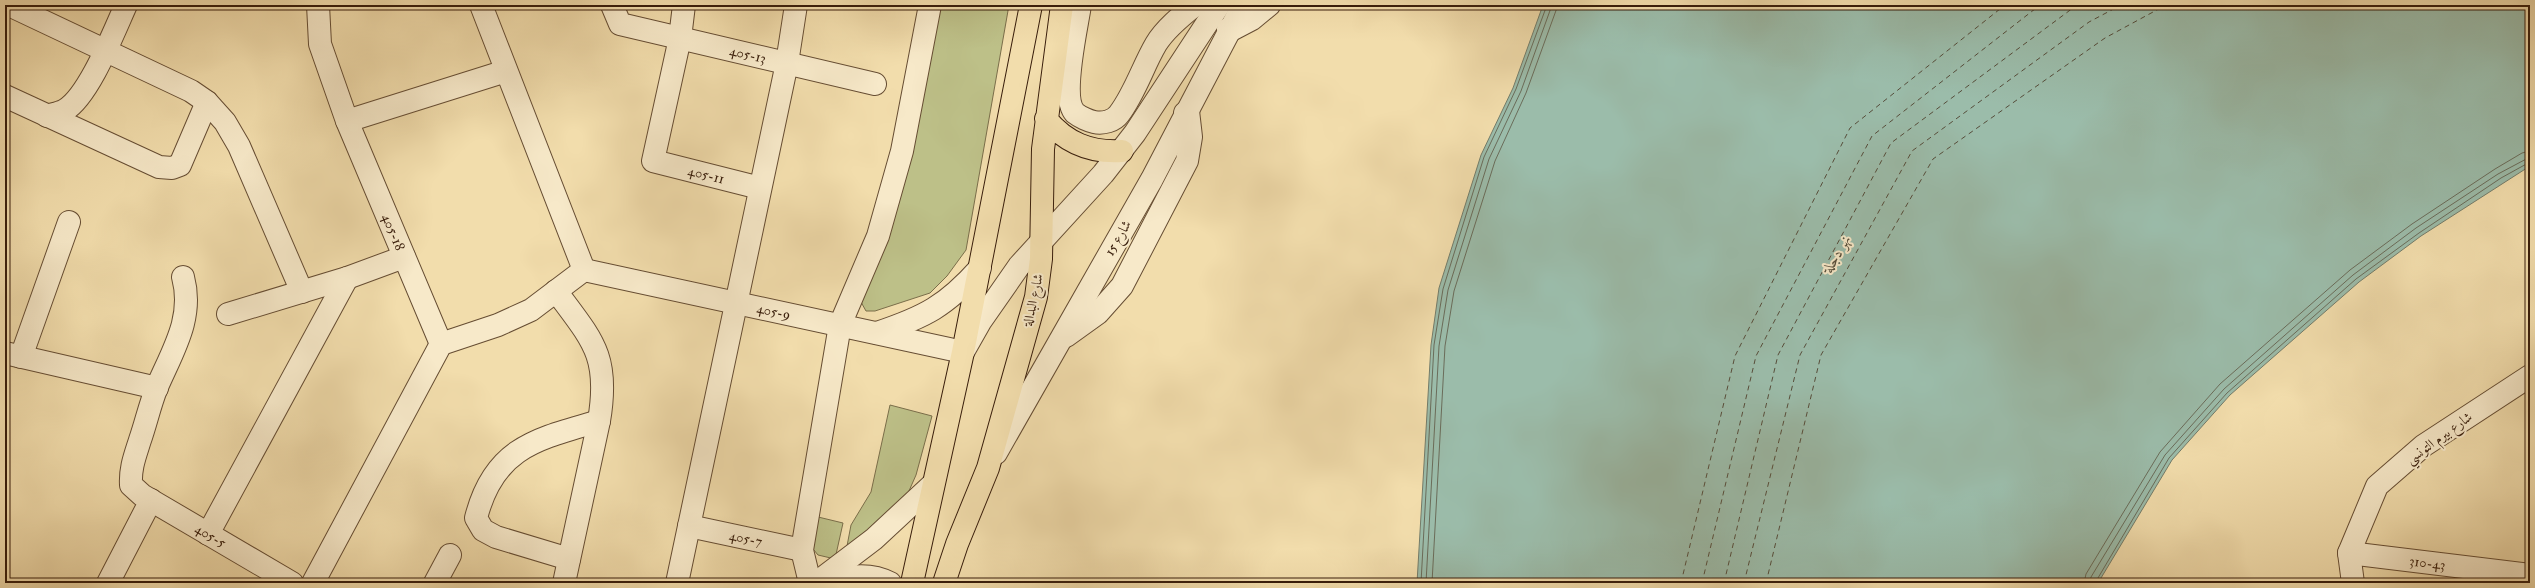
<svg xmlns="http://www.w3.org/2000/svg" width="2535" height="588" viewBox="0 0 2535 588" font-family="'IM FELL Double Pica',Amiri,serif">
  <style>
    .green { fill: #bdc088; stroke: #7a6e4a }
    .water { fill: #9bbcaa; stroke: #737c6a }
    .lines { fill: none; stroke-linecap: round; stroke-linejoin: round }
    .shore { stroke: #6a6c5a; stroke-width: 1 }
    .ferry { stroke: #564d3b; stroke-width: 1; stroke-dasharray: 5 4; stroke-linecap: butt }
    .minor-casing { stroke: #664d33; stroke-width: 24 }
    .major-casing { stroke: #381d0b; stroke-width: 24 }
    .minor { stroke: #f7e9c9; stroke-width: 22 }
    .major { stroke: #f2ddac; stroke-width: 22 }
    .labels { text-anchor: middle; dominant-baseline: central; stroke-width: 4; stroke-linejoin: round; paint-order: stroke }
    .street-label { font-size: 14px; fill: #381d0b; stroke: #f7e9c9 }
    .water-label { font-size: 15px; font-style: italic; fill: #564d3b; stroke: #f7e9c9 }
  </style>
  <rect width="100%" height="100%" fill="#f2ddac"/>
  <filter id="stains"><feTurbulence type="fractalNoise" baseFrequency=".005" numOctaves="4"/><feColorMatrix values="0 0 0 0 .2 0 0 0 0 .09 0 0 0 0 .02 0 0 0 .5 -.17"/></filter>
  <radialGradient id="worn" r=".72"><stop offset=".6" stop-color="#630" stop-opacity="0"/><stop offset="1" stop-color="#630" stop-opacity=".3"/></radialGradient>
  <path class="green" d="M939,5H1009L966,250L947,276L930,293L875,311H866L861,302Z
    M890,405L932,416L916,475L905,500L847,546L851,525L871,492Z
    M814,516L843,523L835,559L818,555L809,544Z"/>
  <path class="water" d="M1543,5H2530V166L2421,236L2359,282L2230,395L2172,460L2098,583H1417L1431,345L1439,288L1481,155L1513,88Z"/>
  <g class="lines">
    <path class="shore" d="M1421,583L1434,345L1443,289L1484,157L1516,89L1547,5
      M1426,583L1439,346L1448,290L1489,159L1521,91L1552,5
      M1432,583L1445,346L1454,291L1495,161L1526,93L1558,5
      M2084,583L2086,574L2160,452L2220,384L2350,270L2412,224L2495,169L2522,153L2530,151
      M2090,583L2091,577L2165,455L2224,389L2353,275L2416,228L2498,174L2530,157
      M2095,583L2169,458L2227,393L2356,279L2419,233L2501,178L2530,162"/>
    <path class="ferry" d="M1681,583L1735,356L1850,128L2005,5
      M1702,583L1756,356L1872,136L2040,5
      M1724,583L1778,355L1891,143L2077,5
      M1744,583L1800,355L1912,151L2089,22L2121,5
      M1766,583L1821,355L1933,159L2105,38L2166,5"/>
    <g class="minor-casing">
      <g id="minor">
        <path d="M9,5L191,91L207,102L225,122L239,146L302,292"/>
        <path id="s1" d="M318,5L320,44L347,121L441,344"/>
        <path d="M481,5L584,270"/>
        <path id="s2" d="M612,5L620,24L875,84"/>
        <path id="s3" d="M684,5L680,38L653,161L760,188"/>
        <path d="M1080,5C1077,27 1060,97 1075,113C1080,117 1089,121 1094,122C1103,124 1114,121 1119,114C1135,93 1143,66 1156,44C1165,29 1181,16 1195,5"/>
        <path d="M1228,29L1231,30L1252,19L1269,5"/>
        <path d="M5,96L159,167L172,168L180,165L207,102"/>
        <path d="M47,116C53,114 60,113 65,110C89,96 114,31 126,5"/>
        <path d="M347,121L506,71"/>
        <path id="s4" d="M584,270L963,352L980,322L1019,266L1103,174L1135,133L1219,5"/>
        <path id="s5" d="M183,277C194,318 173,350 157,387C150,404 146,423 140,440C135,456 130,468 131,485L142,495L292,583"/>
        <path d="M556,291C593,341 610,356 599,421L564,583"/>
        <path d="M228,314L347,278L404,257"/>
        <path d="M877,333C925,317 946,306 980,268"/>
        <path d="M1066,336L1098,313L1122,286L1187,161L1191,137L1188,111L1185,113"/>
        <path d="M5,353L157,388"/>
        <path d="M21,357L69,222"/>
        <path d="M996,453L1152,179L1243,5"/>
        <path id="s6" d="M689,526L802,550"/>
        <path d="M208,534L347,278"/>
        <path id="s7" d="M2349,553L2530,575"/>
        <path d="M569,559L496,537L483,530L476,518C494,447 537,439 599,421"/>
        <path d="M108,583L151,500"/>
        <path d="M313,583L441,344L498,325L531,310L584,270"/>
        <path d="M435,583L450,555"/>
        <path d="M677,583L787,63L796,5"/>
        <path d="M810,583L802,550L840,325L878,236L902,151L930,5"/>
        <path d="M816,583L874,539L931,486"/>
        <path d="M824,583C845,576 870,572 890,583"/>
        <path d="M2353,583L2349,553L2377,486L2423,446L2530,376"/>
      </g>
    </g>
    <g class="major-casing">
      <path id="major" d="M1046,119C1066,143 1090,153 1122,151
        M912,583L963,352L1031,5
        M944,583L957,544L988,468L1036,297L1041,259L1043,149L1062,5"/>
    </g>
    <use href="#minor" class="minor"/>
    <use href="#major" class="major"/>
  </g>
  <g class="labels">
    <g class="street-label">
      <text stroke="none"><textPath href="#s2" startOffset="152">405-13</textPath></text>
      <text stroke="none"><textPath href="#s3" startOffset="214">405-11</textPath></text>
      <text stroke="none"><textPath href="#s1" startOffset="241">405-18</textPath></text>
      <text transform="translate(1118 238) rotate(-60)">شارع 15</text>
      <text transform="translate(1033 300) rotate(-78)">شارع البدالة</text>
      <text stroke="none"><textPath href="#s4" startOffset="194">405-9</textPath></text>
      <text transform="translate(2439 438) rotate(-36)">شارع بيرم التونسي</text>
      <text stroke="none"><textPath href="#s5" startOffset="312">405-5</textPath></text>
      <text stroke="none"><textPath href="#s6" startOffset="58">405-7</textPath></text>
      <text stroke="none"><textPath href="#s7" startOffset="79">310-43</textPath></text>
    </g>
    <g class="water-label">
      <text transform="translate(1837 254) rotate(-60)">نهر دجلة</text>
    </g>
  </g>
  <rect width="2535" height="588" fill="none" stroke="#f2ddac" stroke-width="20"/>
  <rect x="6" y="6" width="2523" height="576" fill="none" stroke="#381d0b" stroke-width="2"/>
  <rect x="10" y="10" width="2515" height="568" fill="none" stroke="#381d0b"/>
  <rect width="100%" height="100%" filter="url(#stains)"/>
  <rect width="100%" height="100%" fill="url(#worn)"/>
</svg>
